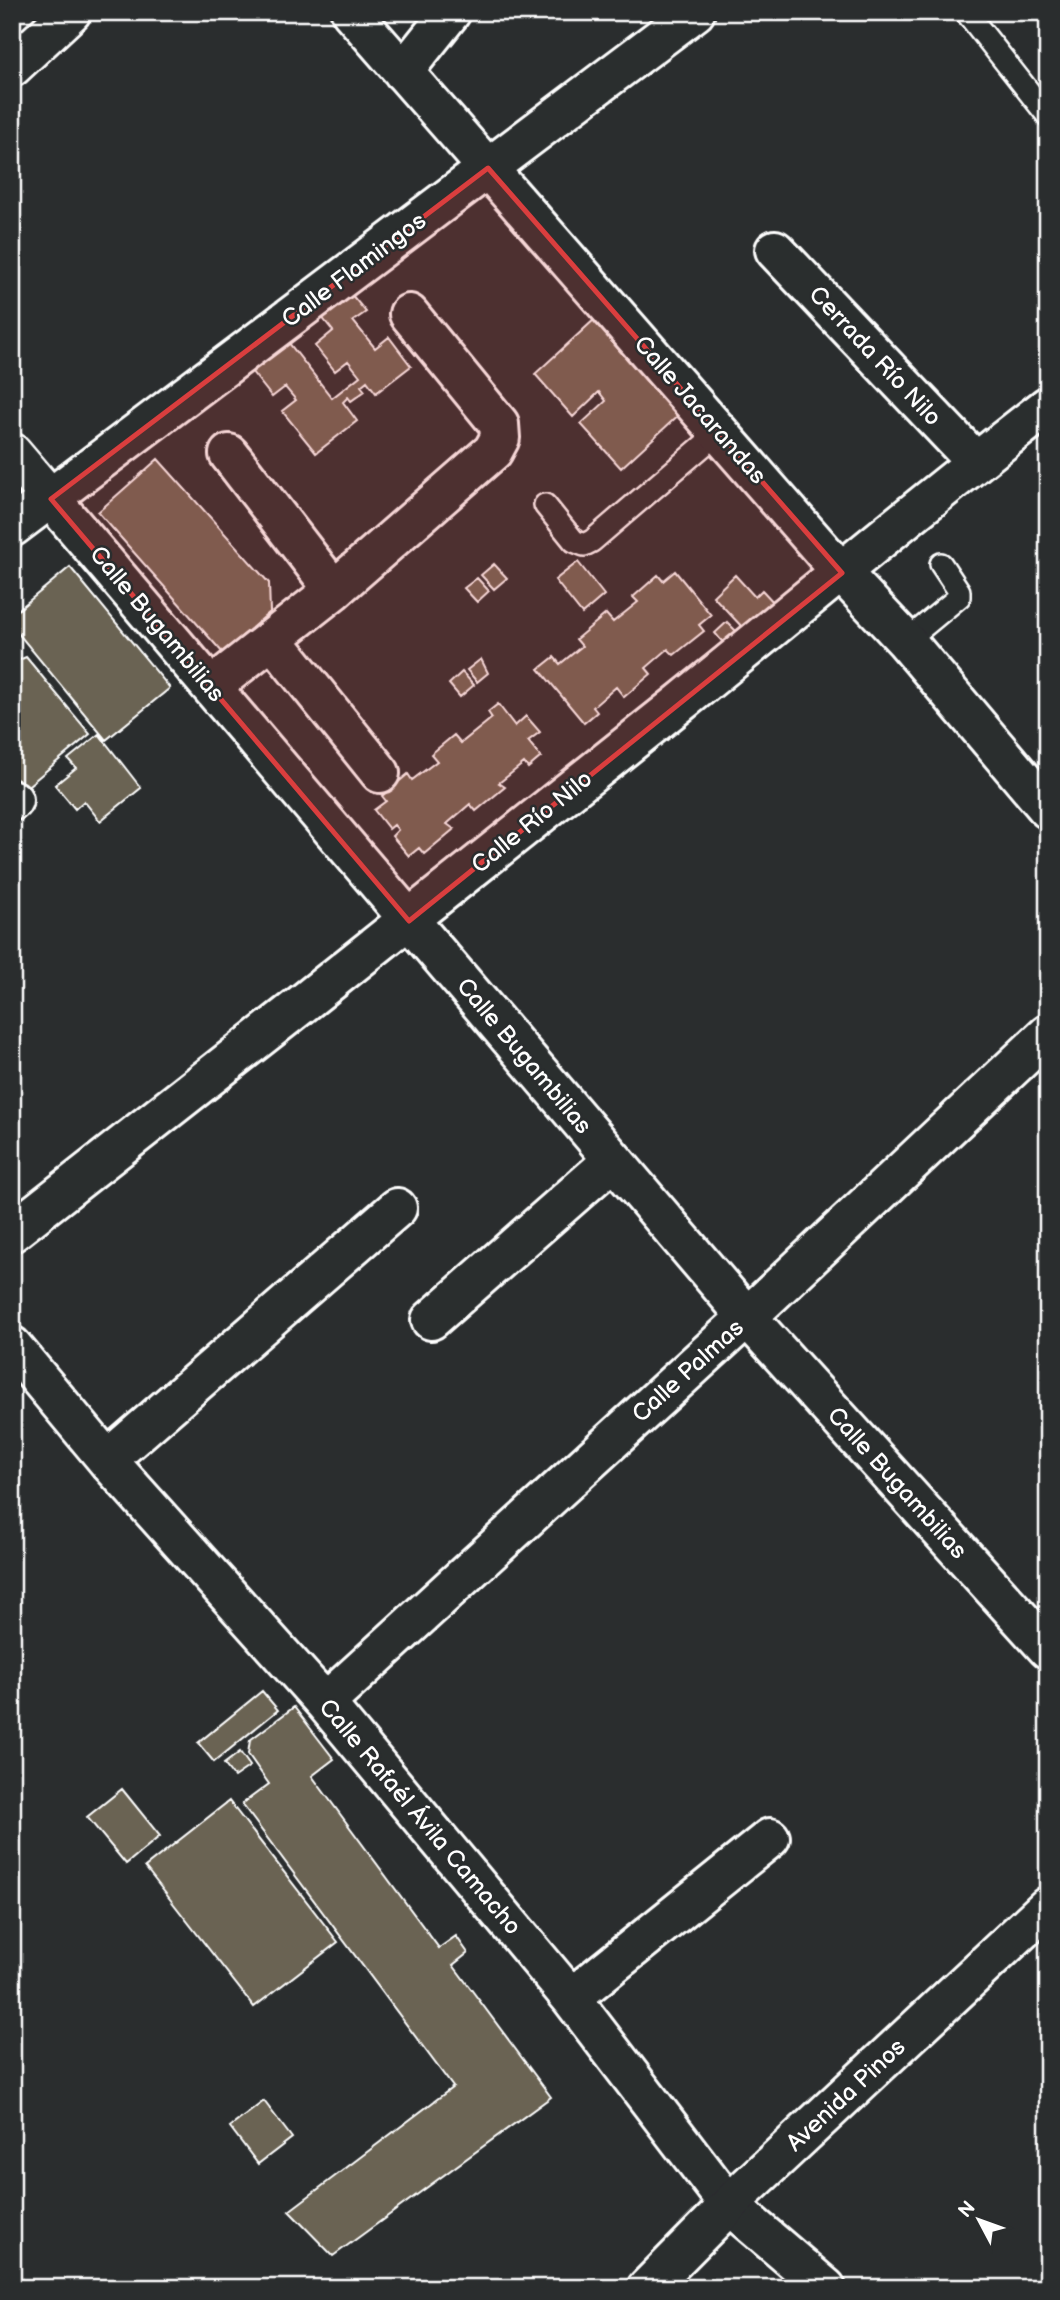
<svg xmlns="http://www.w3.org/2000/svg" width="1060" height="2300" viewBox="0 0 1060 2300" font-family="'Balsamiq Sans',sans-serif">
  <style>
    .building { fill: #6b6353; stroke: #fff; stroke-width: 2 }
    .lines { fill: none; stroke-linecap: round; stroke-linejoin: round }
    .lane-casing { stroke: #fff; stroke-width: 26 }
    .street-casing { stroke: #fff; stroke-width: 44 }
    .secondary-casing { stroke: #fff; stroke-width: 44 }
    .lane { stroke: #2a2d2e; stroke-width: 21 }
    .street { stroke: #2a2d2e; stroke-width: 38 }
    .secondary { stroke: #2a2d2e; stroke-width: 38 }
    .marked { fill: #da3e3e; fill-opacity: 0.2; stroke: #da3e3e; stroke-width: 5; stroke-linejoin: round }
    .labels { text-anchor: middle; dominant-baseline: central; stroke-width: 5; stroke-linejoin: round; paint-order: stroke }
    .street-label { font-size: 24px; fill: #fff; stroke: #2a2d2e }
  </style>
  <rect width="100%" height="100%" fill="#2a2d2e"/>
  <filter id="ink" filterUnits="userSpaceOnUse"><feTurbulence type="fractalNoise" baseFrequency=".0143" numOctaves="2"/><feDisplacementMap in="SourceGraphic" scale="14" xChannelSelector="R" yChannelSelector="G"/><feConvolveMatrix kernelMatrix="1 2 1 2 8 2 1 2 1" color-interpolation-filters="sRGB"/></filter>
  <g filter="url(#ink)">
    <path class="building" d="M346,288L366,312L353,321L375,348L389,337L411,366L376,393L367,381L361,386L365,391L351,401L348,397L343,402L357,421L316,453L282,411L296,400L285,387L272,397L244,362L281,333L332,398L360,376L348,361L335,371L315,346L333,331L317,311Z
      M596,318L682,412L621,468L581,424L606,401L599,392L573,417L535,374Z
      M158,459L269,583L270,612L223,653L98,512Z
      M578,562L604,595L582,614L555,580Z
      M494,564L507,578L494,589L481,575Z
      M70,567L170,688L106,740L12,626V615Z
      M675,571L711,615L699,625L704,631L674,655L668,649L646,668L651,674L624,697L616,687L593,707L597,712L584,723L539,669L554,657L560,664L582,646L576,639L606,614L613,622L638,602L633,597L658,575L663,581Z
      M735,575L755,597L762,590L776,605L763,618L759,613L743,628L713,596Z
      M477,578L489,591L477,602L464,588Z
      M727,622L738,633L725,645L715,633Z
      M26,657L90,734L23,790L12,778V663Z
      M481,659L488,673L477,682L467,670Z
      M462,672L474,685L460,697L449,684Z
      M498,704L515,726L526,716L540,732L528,741L541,757L528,768L524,763L499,783L505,787L476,811L470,804L447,824L454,829L424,854L419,848L409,856L392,836L398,830L394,825L389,829L374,810L386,801L382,796L408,774L412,780L437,761L431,754L454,735L461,743L492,718L488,712Z
      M99,734L141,788L100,821L84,801L75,809L55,785L76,768L68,759Z
      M262,1691L278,1710L214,1762L198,1743Z
      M294,1707L334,1759L312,1776L439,1948L456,1936L468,1953L453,1965L551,2097L333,2256L289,2211L453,2087L242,1804L269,1784L248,1754L250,1740Z
      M240,1752L250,1766L234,1777L224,1764Z
      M122,1789L160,1836L126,1864L87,1817Z
      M229,1801L338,1942L254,2007L145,1867Z
      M264,2101L292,2138L258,2164L230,2127Z"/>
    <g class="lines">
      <g class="lane-casing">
        <path id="lane" d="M966,12L1048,116
          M545,505L574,541L584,545L592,541L719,432
          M906,641L959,597V591L941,564"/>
      </g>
      <g class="street-casing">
        <path id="street" d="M351,12L842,573L906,641L1048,809
          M12,67L71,12
          M403,72L451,12
          M775,250L976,462
          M12,453L747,1317L1048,1649
          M229,454L334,590
          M12,527L695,12
          M273,640L380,773
          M211,687L334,590L493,451L500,438L499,424L409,314
          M12,801L13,800
          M12,1232C236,1057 458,881 680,703C803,604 923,502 1048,406
          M431,1320L612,1161
          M12,1346L107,1460L325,1703L571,1998L729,2205L826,2288
          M107,1460L397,1208
          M325,1703L747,1317L1048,1034
          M571,1998L770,1838"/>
      </g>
      <g class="secondary-casing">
        <path id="secondary" d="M647,2288L746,2188L1048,1906"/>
      </g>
      <use href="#lane" class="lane"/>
      <use href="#street" class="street"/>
      <use href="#secondary" class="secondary"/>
    </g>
  </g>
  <path class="marked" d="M488,168L842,573L409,921L51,499Z"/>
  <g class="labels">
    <g class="street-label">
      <text transform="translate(354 270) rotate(-37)">Calle Flamingos</text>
      <text transform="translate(875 356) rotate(47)">Cerrada Río Nilo</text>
      <text transform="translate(700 410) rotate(49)">Calle Jacarandas</text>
      <text transform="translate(157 624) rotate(50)">Calle Bugambilias</text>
      <text transform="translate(532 822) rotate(-39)">Calle Río Nilo</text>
      <text transform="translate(524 1056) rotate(50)">Calle Bugambilias</text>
      <text transform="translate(688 1371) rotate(-42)">Calle Palmas</text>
      <text transform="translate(897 1483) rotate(48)">Calle Bugambilias</text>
      <text transform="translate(420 1817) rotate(50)">Calle Rafaél Ávila Camacho</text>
      <text transform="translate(846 2095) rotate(-43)">Avenida Pinos</text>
    </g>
  </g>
  <rect width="1060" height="2300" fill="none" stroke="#2a2d2e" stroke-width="42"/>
  <rect x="21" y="21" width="1018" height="2258" fill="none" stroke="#fff" stroke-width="2.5" filter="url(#ink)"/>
  <g transform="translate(979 2220) rotate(311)" stroke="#2a2d2e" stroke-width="5" paint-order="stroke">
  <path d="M0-5L12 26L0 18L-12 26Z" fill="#ffffff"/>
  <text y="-10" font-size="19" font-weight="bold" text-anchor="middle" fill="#ffffff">N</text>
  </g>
</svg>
